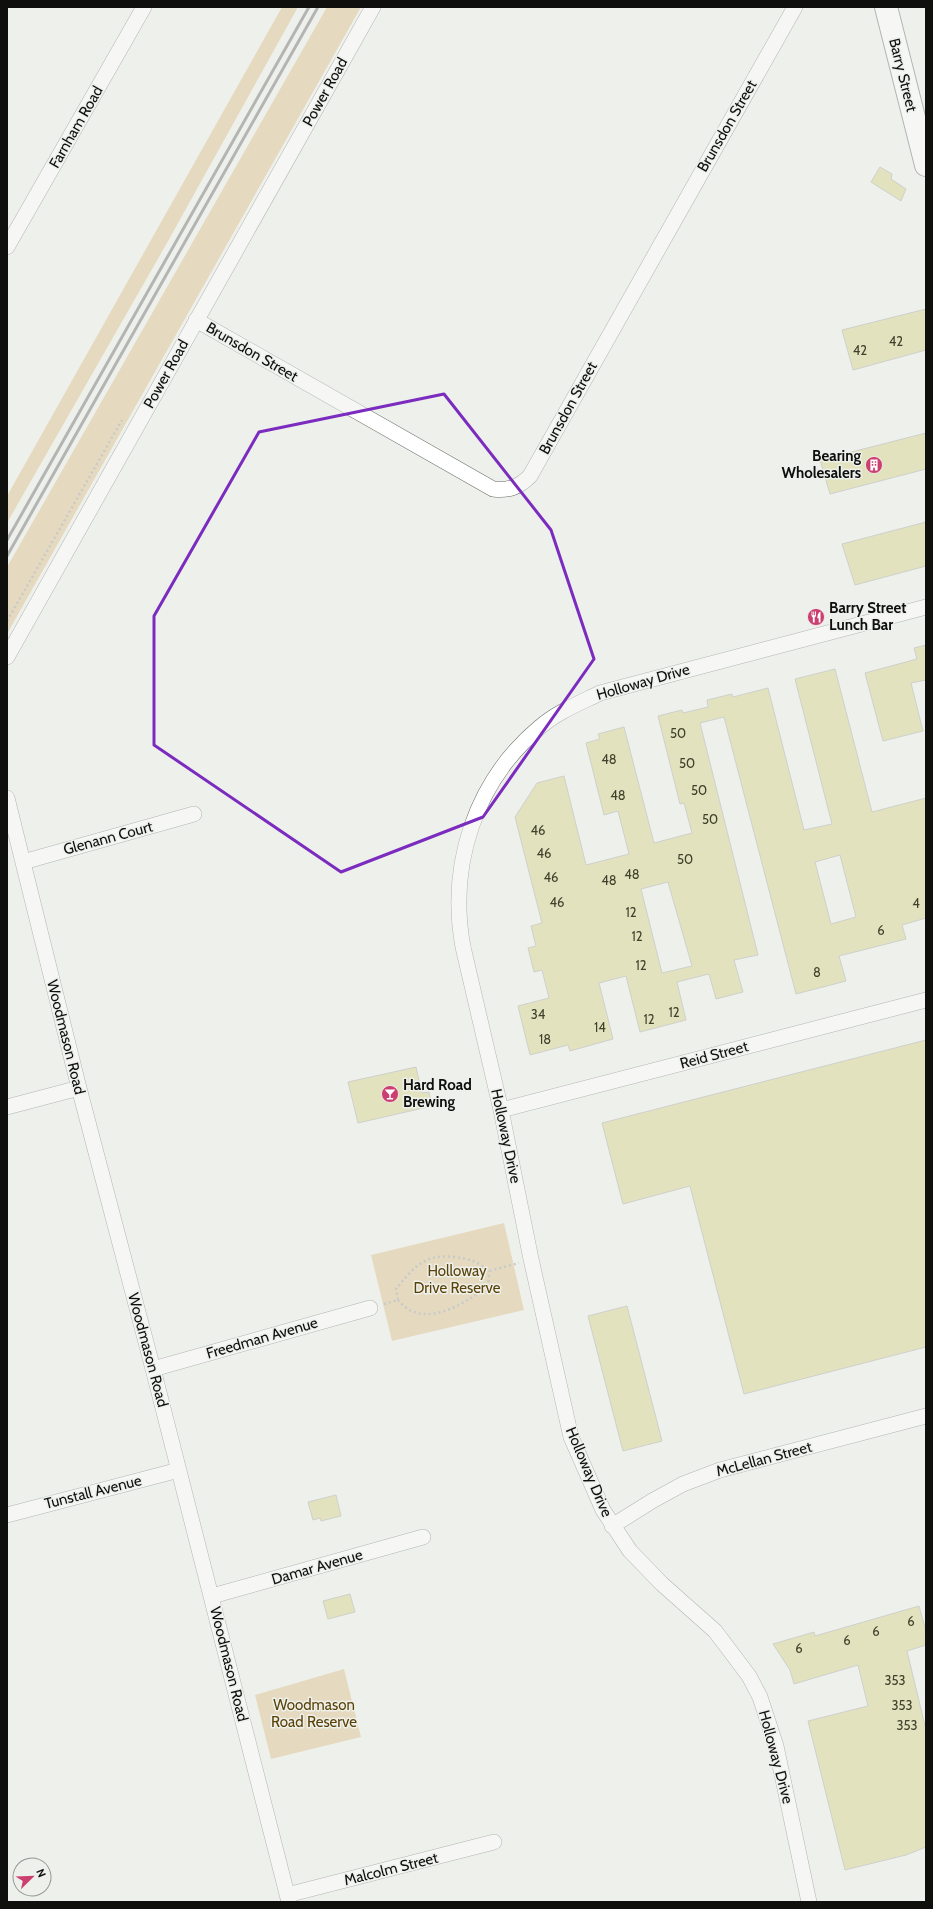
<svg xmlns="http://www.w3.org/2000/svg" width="933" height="1909" viewBox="0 0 933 1909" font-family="Cabin,sans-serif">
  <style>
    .green { fill: #dabe8a }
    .building { fill: #d2d285; stroke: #a8a8a3; fill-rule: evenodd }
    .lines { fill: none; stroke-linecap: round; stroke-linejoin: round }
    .street-casing { stroke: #6a6d69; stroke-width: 16 }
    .secondary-casing { stroke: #6a6d69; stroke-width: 24 }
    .path { stroke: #9a9c99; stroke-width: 2.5; stroke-dasharray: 2 3; stroke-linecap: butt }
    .street { stroke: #fff; stroke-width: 15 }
    .secondary { stroke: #fff; stroke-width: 22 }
    .rail { stroke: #6d6e6b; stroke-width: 3 }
    .marked { fill: none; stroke: #7b2cbf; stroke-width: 3; stroke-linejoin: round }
    .labels { text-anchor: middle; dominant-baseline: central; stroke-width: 3; stroke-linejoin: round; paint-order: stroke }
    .number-label { font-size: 13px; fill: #40402c }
    .street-label { font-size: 15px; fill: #0f100e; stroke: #eef0ec }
    .poi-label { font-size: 15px; font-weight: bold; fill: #0f100e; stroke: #eef0ec; text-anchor: start }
    .park-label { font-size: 15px; fill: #5a4106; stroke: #eef0ec }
  </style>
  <rect width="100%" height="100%" fill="#eef0ec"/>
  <path class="green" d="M282,7H298L167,243L7,523V496Z
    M327,7H361L7,634V567Z
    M504,1223L524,1310L392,1341L371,1255Z
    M344,1669L361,1737L271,1759L255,1695Z"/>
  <path class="building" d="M880,167L892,174L891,179L906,189L901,201L871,182Z
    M926,309V350L853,370L842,330Z
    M926,433V469L830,494L820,460Z
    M926,522V566L855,585L842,544Z
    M926,645V680L911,683L923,731L883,741L865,673L917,659L914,648Z
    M835,669L872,812L926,798V918L902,925L906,939L839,956L846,981L796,994L724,717L700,723L758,955L734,960L743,992L716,999L709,974L677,982L686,1020L640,1032L626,976L599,983L613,1039L570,1051L568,1045L530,1055L518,1006L549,998L542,970L534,972L528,948L536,946L531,926L542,923L515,817L537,783L564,776L586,865L629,854L618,811L604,815L586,743L600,739L598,734L624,727L654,843L692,833L684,803L680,804L658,716L682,710L683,713L708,707L707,700L732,694L733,697L768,688L804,830L832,824L795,679ZM840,855L856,917L831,924L815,862ZM668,882L692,966L662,973L641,889Z
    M926,1040V1347L744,1394L690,1186L623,1204L602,1123Z
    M416,1067L422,1093L429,1092L432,1106L358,1123L348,1082Z
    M627,1306L662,1441L623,1451L588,1316Z
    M336,1495L341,1516L321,1521L320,1518L313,1520L308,1502Z
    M350,1594L355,1612L328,1619L323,1601Z
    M919,1606L926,1631V1645L907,1651L926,1730V1847L906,1855L845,1870L808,1721L868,1706L858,1665L794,1684L790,1670L773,1644L814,1632L815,1636Z"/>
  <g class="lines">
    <g class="street-casing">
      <path id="street" d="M7,247L144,7
        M196,320L493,489C509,491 519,487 530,476L795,7
        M7,657L373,7
        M7,798L79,1088L153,1369L289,1902
        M23,862L194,814
        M7,1107L79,1088
        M501,1110L926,1000
        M153,1369L370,1308
        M7,1515L179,1470
        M612,1526L652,1501L683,1484L720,1470L926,1416
        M212,1596L423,1537
        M287,1895L494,1842
        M809,1902L776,1746L760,1697L749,1676L715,1631L662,1584L630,1551L603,1510L571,1437L531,1259L501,1110L463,947C448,865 475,781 540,727C557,712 580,703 600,693L926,607"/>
    </g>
    <g class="secondary-casing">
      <path id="secondary" d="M886,7L926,165"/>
    </g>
    <path class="path" d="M7,621L122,420
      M398,1300C417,1324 447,1313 469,1299C476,1295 484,1291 488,1283C489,1280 489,1275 489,1271
      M384,1304L398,1300L396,1289C405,1278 418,1261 433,1258C444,1255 463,1257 473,1261C479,1263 484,1268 489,1271L519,1263"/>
    <use href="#street" class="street"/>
    <use href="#secondary" class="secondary"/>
    <path class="rail" d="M7,540L309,7
      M7,556L318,7"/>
  </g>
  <path d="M0 0H933V1909H0ZM444,394L551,530L594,659L483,817L341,872L154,745V616L259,432Z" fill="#eef0ec" fill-opacity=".55" fill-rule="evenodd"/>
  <path class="marked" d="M444,394L551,530L594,659L483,817L341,872L154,745V616L259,432Z"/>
  <defs>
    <g id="building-disc" transform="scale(0.9)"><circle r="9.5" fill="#cc3f71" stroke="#eef0ec"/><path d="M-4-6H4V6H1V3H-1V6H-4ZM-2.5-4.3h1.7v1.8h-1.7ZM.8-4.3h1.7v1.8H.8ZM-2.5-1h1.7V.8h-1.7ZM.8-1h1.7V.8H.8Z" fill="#fff"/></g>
    <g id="restaurant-disc" transform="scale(0.9)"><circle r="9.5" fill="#cc3f71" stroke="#eef0ec"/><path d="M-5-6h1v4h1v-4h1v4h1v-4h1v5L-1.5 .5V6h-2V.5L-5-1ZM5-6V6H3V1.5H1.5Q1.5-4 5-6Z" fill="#fff"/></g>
    <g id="bar-disc" transform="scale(0.9)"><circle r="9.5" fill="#cc3f71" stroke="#eef0ec"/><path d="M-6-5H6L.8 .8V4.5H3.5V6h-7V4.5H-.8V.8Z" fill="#fff"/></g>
  </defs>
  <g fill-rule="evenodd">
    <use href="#building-disc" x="874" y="465"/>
    <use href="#restaurant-disc" x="816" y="617"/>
    <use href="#bar-disc" x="390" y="1094"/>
  </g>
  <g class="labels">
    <g class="number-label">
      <text x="896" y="341">42</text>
      <text x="860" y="350">42</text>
      <text x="678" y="733">50</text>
      <text x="609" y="759">48</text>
      <text x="687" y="763">50</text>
      <text x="699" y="790">50</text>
      <text x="618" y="795">48</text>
      <text x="710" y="819">50</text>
      <text x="538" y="830">46</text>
      <text x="544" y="853">46</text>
      <text x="685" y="859">50</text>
      <text x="632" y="874">48</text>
      <text x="551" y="877">46</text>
      <text x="609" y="880">48</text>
      <text x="557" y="902">46</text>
      <text x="916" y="903">4</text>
      <text x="631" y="912">12</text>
      <text x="881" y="930">6</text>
      <text x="637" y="936">12</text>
      <text x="641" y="965">12</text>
      <text x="817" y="972">8</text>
      <text x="674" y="1012">12</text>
      <text x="538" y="1014">34</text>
      <text x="649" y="1019">12</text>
      <text x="600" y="1027">14</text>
      <text x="545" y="1039">18</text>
      <text x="911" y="1621">6</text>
      <text x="876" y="1631">6</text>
      <text x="847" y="1640">6</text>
      <text x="799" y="1648">6</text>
      <text x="895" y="1680">353</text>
      <text x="902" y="1705">353</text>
      <text x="907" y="1725">353</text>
    </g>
    <g class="street-label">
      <text transform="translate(903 75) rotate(76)">Barry Street</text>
      <text transform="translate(325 92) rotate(-61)">Power Road</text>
      <text transform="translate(727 126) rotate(-60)">Brunsdon Street</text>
      <text transform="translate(76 127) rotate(-60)">Farnham Road</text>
      <text transform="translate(252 352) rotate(30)">Brunsdon Street</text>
      <text transform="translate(166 374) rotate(-61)">Power Road</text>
      <text transform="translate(568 408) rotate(-61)">Brunsdon Street</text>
      <text transform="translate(643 682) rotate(-16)">Holloway Drive</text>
      <text transform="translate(108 838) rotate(-15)">Glenann Court</text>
      <text transform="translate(66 1037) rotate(76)">Woodmason Road</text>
      <text transform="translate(714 1055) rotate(-15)">Reid Street</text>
      <text transform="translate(506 1136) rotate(78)">Holloway Drive</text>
      <text transform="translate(262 1338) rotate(-16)">Freedman Avenue</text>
      <text transform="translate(148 1350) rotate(75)">Woodmason Road</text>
      <text transform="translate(764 1459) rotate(-15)">McLellan Street</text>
      <text transform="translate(589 1472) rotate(67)">Holloway Drive</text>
      <text transform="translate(93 1492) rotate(-14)">Tunstall Avenue</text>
      <text transform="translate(317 1567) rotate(-16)">Damar Avenue</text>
      <text transform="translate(229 1664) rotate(76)">Woodmason Road</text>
      <text transform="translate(776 1757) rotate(75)">Holloway Drive</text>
      <text transform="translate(391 1869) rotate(-14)">Malcolm Street</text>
    </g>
    <g class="poi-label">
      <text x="861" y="456" text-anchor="end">Bearing<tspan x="861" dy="17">Wholesalers</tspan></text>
      <text x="829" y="608">Barry Street<tspan x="829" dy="17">Lunch Bar</tspan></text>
      <text x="403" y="1085">Hard Road<tspan x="403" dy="17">Brewing</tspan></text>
    </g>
    <g class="park-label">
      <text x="457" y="1271">Holloway<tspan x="457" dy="17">Drive Reserve</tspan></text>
      <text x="314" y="1705">Woodmason<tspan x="314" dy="17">Road Reserve</tspan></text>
    </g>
  </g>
  <rect width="933" height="1909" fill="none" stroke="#0f100e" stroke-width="16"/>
  <g transform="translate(32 1877) rotate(67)"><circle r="19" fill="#eef0ec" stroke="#959693"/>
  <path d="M0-3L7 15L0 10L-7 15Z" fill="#cc3f71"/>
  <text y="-6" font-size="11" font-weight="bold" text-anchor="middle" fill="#0f100e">N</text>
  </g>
</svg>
